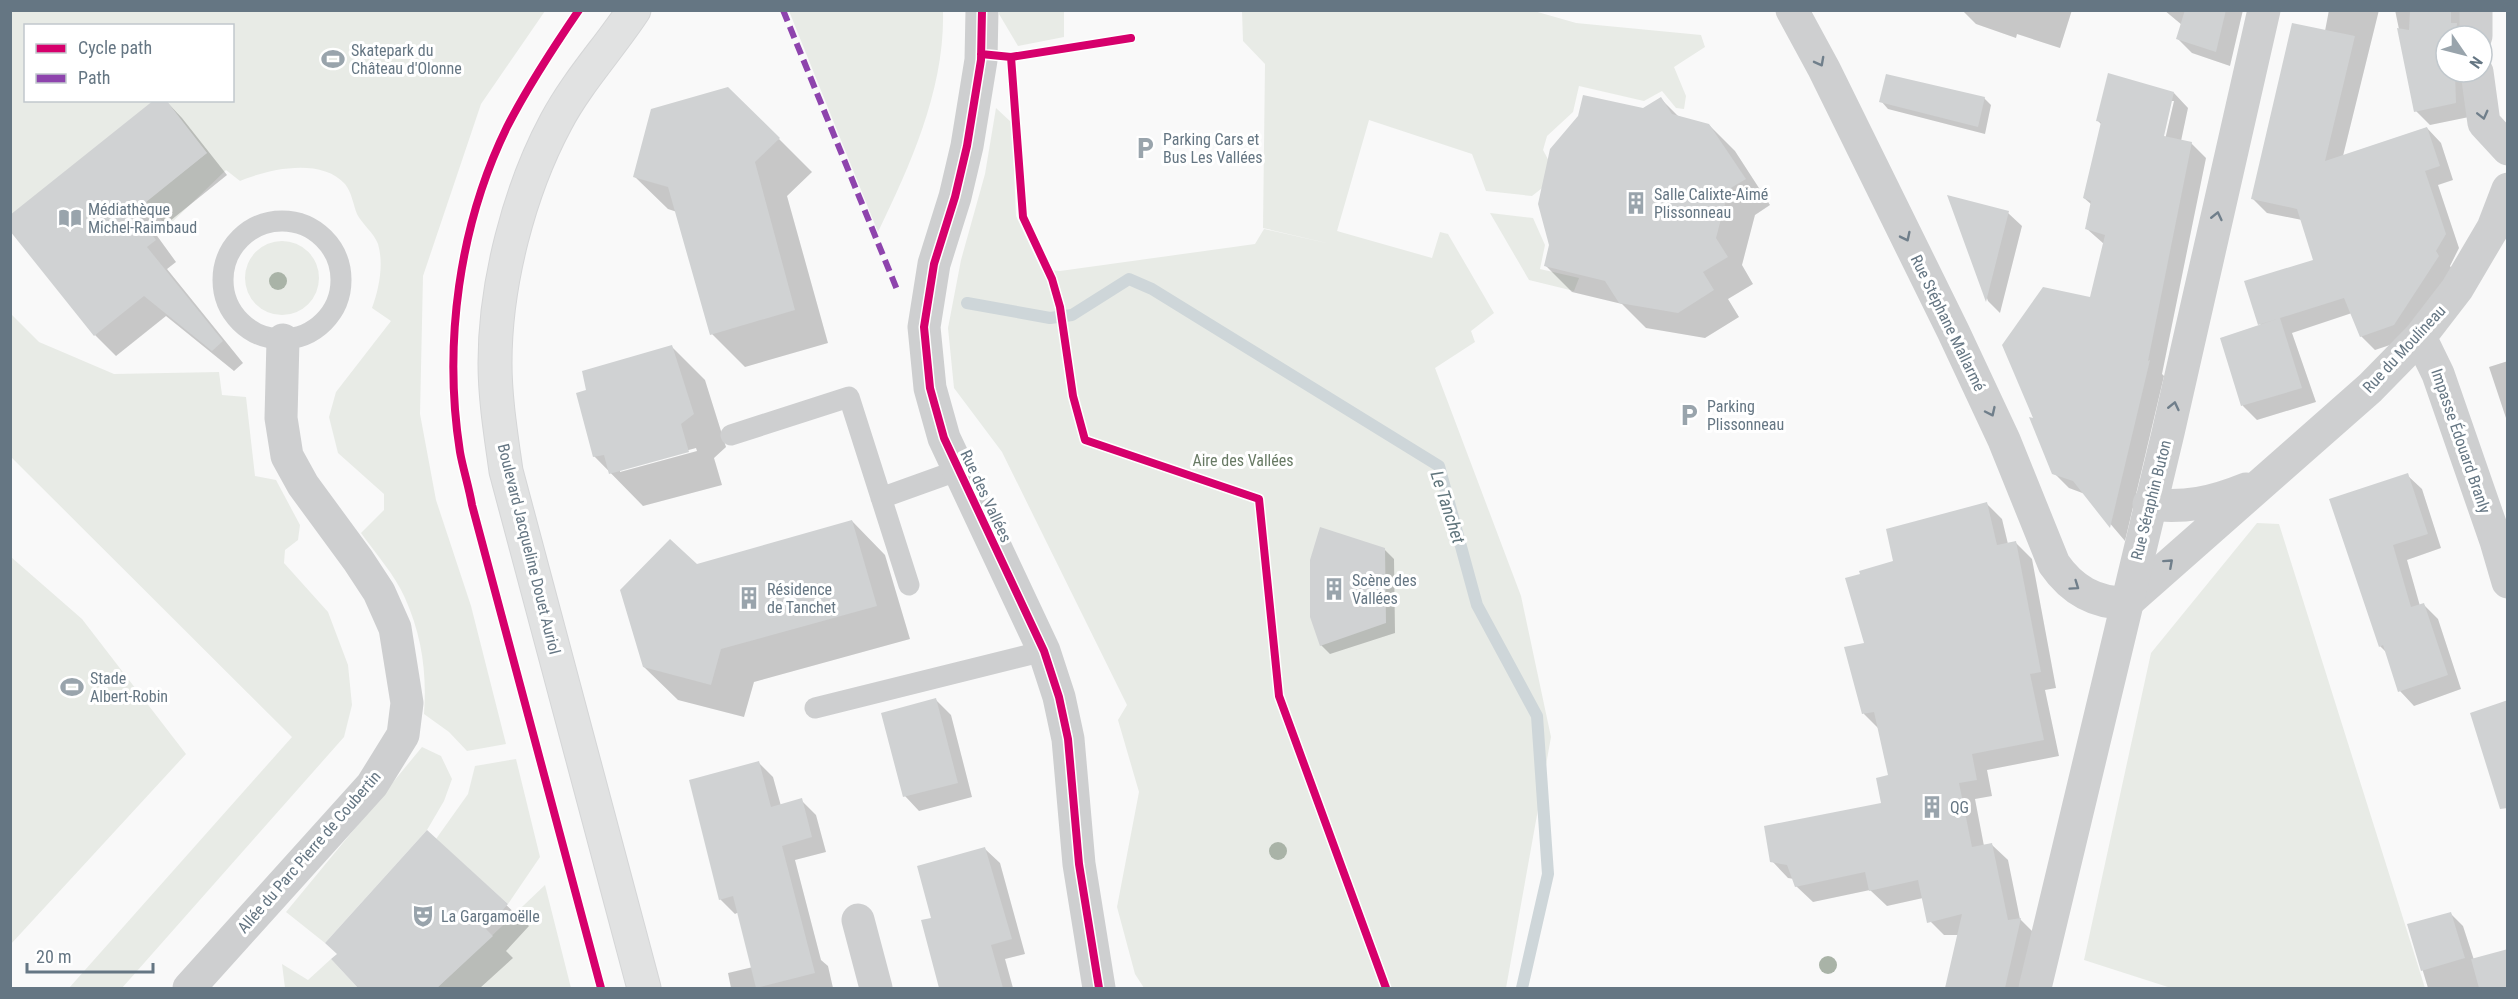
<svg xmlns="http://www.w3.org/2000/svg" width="2518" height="999" viewBox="0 0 2518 999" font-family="'Roboto Condensed',sans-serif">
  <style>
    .green { fill: #e8ebe6 }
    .shadow { fill: #0003; fill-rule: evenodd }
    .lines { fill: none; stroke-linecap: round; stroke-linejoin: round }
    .stream { stroke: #ced6d9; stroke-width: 12 }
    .building { fill: #d0d2d3 }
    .secondary-casing { stroke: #d5d6d7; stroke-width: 35 }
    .service { stroke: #cecfd0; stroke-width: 21 }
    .minor { stroke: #cecfd0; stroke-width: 33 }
    .tertiary { stroke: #cecfd0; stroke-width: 33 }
    .secondary { stroke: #e1e2e2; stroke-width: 33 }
    .quiet { stroke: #8e44ad; stroke-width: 6; stroke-dasharray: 12 6; stroke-linecap: butt }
    .cycleway-casing { stroke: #fff; stroke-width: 11 }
    .cycleway { stroke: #d6006c; stroke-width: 8 }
    .tree { fill: #a9b3a7 }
    .oneway { stroke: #707f8b }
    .labels { text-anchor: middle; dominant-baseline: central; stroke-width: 6; stroke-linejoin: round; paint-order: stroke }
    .poi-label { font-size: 16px; fill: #657683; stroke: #fff; text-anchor: start }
    .street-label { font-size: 16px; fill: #657683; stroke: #fff }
    .park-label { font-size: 16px; fill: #687a64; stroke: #fff }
    .water-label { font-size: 18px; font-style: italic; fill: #60757c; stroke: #fff }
  </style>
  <rect width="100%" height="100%" fill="#f9f9f9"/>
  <path class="green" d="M10,11H545L481,104L423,276L420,414L436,500L471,606L506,744L467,751L449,732L424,714C427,673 422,636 405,598C395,575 375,553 361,533L384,510V494L338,453L329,417L336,392L391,321L372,308C379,289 384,264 378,244C374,233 362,224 357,214C353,204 352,193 345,184C321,157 268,169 240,181L226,170L167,227L146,201L207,153L166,101L232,100V26H26V100L154,101L11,215Z
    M789,11H943C945,88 911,164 878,232Z
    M999,11H1064V37L1018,46L999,14Z
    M1242,11H1534L1576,23L1701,35L1705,47L1674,67L1686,96L1684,109L1676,108L1662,91L1644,101L1579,86L1573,112L1547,136L1543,150L1550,163L1546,185L1532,196L1486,191L1472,154L1369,120L1337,231L1432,258L1440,232L1448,234L1494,313L1471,331L1475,342L1435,368L1521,596L1551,737L1506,988H1144L1135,974L1117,907L1139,792L1118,720L1127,705L1002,452L954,388L948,328L961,260L985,174L996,108L1012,123L1016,216L1041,269L1060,271L1255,244L1264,229L1331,244L1263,228L1265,64L1243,41Z
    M1490,213L1533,218L1545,245L1540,269L1579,278L1574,291L1529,280Z
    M245 278a37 37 0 1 1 74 0a37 37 0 1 1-74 0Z
    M10,313L39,342L114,374L219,372L222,395L246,397L255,476L276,480L300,525L298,540L285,550L284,563L328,612L348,665L352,705L344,737L122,988H69L292,737L11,457Z
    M2257,523L2279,524L2425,988H2171L2084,960L2151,653Z
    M11,557L82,619L186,754L11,944Z
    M422,747L441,756L452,779L444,801L427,830L325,943L286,912Z
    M516,759L540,857L508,904L436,839L468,794L475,766Z
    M545,885L571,988H437Z
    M331,959L358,988H285L282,964L308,980Z"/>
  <path class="shadow" d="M1962,10H2072L2060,48L2017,34L2016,38L1976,24Z
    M2164,10H2243L2230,66L2192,53L2178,39L2182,25Z
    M2329,10H2379L2343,156L2427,128L2441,143L2453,180L2438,185L2459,248L2450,266L2453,271L2408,339L2375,350L2361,336L2352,313L2292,333L2316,402L2257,420L2243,406L2222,339L2262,326L2260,324L2315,261L2302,220L2267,213L2253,199L2325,31Z
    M2395,10H2465L2464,36H2446V72H2469V117L2430,125L2416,111Z
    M2174,93L2188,108L2181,141L2191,143L2206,158L2162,374L2164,376L2125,541L2085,494L2069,488L2054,473L2035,419L2092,298L2104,244L2087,229L2092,205L2084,198L2102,125L2098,121ZM2171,101H2174L2164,144L2161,143Z
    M1984,98L1991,105L1985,134L1888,109L1881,101Z
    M1661,99L1680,118L1709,125L1735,151L1770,205L1755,215L1742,265L1753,284L1728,299L1739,317L1705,338L1646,328L1622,304L1572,292L1546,266L1644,109Z
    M165,100L182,118L227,175L155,233L176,262L167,269L243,363L234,371L166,316L116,356L95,335Z
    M779,139L812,172L787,196L828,343L745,367L712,334L677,212L668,209L634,176Z
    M1949,197L2008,213L2022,226L2000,313L1988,301Z
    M672,347L705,380L726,447L714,458L722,485L643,506L594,456ZM696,448L697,451L620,472V469Z
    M2508,361V424L2489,367Z
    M2407,475L2422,489L2441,548L2407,560L2420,606L2424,605L2438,619L2461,689L2414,706L2400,691L2387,653L2380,646L2331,500Z
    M1986,503L2002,519L2008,544L2016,543L2032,559L2056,688L2045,690L2059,756L1987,770L1992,796L1975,799L1984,846L1991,844L2008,860L2020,919L2036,935L2024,988H1947L1959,935H1944L1928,919L1923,898L1887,906L1870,890L1813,902L1796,886L1794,879L1788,878L1772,861L1883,804L1890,776L1880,730L1864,714L1866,644L1894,563Z
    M852,521L885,555L910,639L754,682L744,717L678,700L644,667L697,566Z
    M1384,549L1394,559L1395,633L1330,654L1321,645Z
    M936,700L951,715L972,797L919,811L905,796Z
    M759,763L773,777L781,806L801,800L816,815L826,852L795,860L821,960L828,966L833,988H731L728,973L753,967L739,912L735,914L720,899Z
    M427,832L529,926L506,951L513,958L480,988H360L333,960L339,954Z
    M985,849L1000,863L1025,954L1005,959L1013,988H941L923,922L933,919Z
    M2450,913L2463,926L2474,960L2508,951V988H2428L2409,925Z"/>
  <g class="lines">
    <path class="stream" d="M967,303L1050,318L1072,315L1129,279L1152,289L1439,466L1477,605L1537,716L1548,874L1522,988"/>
  </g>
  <path class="building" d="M2185,10H2226L2216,52L2176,39Z
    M2410,10H2451V23H2457L2456,36H2446V72H2455L2456,103L2414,112L2397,28L2409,30Z
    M2292,23L2355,36L2325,161L2427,127L2440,166L2425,171L2446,234L2436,251L2439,256L2394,325L2360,337L2344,298L2258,325L2244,281L2313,260L2297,209L2251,199Z
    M2108,73L2174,92L2164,136L2192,142L2148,361L2150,360L2110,528L2073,481L2052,474L2029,417L2033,418L2002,345L2043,287L2090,297L2105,235L2085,229L2091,201L2083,198L2101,122L2096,121Z
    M1886,74L1985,97L1978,127L1879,102Z
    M728,87L780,138L755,162L795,310L710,335L668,187L633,177L651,109Z
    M1583,95L1643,108L1661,97L1672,114L1709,124L1746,179L1729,189L1716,238L1728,257L1703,272L1714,290L1678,313L1619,303L1605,281L1544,266L1549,245L1538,204L1550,149L1578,116Z
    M154,100H166L207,153L135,211L156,240L147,247L223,341L212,351L144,296L94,336L10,231V215Z
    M1947,195L2009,211L1986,302Z
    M2280,318L2302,388L2241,406L2220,338Z
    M672,345L694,414L681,424L689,452L609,474L604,455L593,457L576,393L586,390L582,371Z
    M2408,473L2428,534L2393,545L2411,607L2424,603L2448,675L2398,692L2383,645L2379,647L2329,499Z
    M1987,502L1997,545L2016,541L2041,672L2030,674L2044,740L1972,754L1977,780L1959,783L1972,847L1992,843L2008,920L2021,918L2005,988H1945L1962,914L1927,923L1918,880L1869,891L1865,872L1795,887L1787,865L1770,862L1764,826L1881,803L1876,778L1888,775L1874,712L1862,714L1844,647L1864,643L1845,578L1860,574L1859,571L1893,561L1886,529Z
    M852,520L877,606L721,649L711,685L643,667L620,590L670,539L697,564Z
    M1320,527L1385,548L1386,623L1320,646L1310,617V560Z
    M936,698L958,783L903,797L881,713Z
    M2508,700V808L2500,809L2470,713Z
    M759,761L771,807L802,798L812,837L782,846L815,973L756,988L733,896L719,900L689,780Z
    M427,830L508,904L486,929L493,936L437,988H358L331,959L337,954L325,943Z
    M985,847L1012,939L991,945L1003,988H939L921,920L931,918L917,866Z
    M2451,912L2465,958L2421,971L2407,924Z
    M2508,949V988H2479L2471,959Z"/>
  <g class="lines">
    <g class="secondary-casing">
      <path id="secondary" d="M634,10C609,48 577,82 556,122C519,191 495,284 495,363C495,399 501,435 506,471L644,988"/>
    </g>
    <path class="service" d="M223 280a59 59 0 1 1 118 0a59 59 0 1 1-118 0Z
      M731,435L849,397L909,585
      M881,498L959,470
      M815,708L1044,651"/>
    <path class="minor" d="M982,10L981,60L967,146L955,197L934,264L924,327L930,388L944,438L1044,651L1059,697L1068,739L1079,864L1099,988
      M2476,10V36
      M2477,72L2484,123L2508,149
      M2420,337L2438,374L2496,541L2508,582
      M2149,504C2184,509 2214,502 2246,489
      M2126,603L2370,388L2420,337L2457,289L2493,228L2508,189
      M858,920L876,988
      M189,988L372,785L403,735L407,703L395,628L379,592L358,560L303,485L287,456L281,418L283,340"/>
    <path class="tertiary" d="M1792,10L1824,69L1953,331L2004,440L2054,564C2072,590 2095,603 2126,603
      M2035,988L2168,433L2264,10"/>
    <use href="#secondary" class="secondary"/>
    <path class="quiet" d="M783,10L898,292"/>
    <g class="cycleway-casing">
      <path id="cycleway" d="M579,10C553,48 528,86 507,127C459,225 443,344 460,452C463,469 469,487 472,505L601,988
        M982,10L981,60L967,146L955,197L934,264L924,327L930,388L944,438L1044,651L1059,697L1068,739L1079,864L1099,988
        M981,54L1011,57L1131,38
        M1011,57L1023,217L1052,279L1060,307L1073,396L1085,440L1259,499L1279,696L1386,988"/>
    </g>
    <use href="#cycleway" class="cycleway"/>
  </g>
  <g class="tree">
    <circle cx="278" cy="281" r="9"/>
    <circle cx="1278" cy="851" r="9"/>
    <circle cx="1828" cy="965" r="9"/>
  </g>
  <defs><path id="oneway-chevron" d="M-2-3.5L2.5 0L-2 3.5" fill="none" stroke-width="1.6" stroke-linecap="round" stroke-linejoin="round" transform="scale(1.5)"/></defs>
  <g class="oneway">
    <use href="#oneway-chevron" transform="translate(1820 62) rotate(62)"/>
    <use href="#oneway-chevron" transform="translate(2483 115) rotate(76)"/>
    <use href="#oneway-chevron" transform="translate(2217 216) rotate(-77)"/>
    <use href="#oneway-chevron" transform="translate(1906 237) rotate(64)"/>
    <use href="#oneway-chevron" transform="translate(2174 406) rotate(-77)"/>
    <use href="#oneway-chevron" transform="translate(1991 412) rotate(65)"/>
    <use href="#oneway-chevron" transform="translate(2169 563) rotate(-42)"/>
    <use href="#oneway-chevron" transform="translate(2075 586) rotate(35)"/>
  </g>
  <defs>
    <g id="stadium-bare" transform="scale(1.8)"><path d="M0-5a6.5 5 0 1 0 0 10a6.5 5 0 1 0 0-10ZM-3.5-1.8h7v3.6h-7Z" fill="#99a4ac" stroke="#fff" stroke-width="2.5" paint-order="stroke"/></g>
    <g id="parking-bare" transform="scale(1.8)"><path d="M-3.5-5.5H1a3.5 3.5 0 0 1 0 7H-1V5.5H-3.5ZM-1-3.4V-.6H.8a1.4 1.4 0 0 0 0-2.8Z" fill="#99a4ac" stroke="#fff" stroke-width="2.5" paint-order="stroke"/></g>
    <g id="building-bare" transform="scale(1.8)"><path d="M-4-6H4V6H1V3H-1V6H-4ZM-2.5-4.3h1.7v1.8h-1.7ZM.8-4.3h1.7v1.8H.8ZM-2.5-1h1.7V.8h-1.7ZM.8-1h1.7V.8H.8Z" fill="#99a4ac" stroke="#fff" stroke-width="2.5" paint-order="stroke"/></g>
    <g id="library-bare" transform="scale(1.8)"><path d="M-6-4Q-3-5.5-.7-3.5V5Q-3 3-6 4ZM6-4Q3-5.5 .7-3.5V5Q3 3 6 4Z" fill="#99a4ac" stroke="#fff" stroke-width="2.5" paint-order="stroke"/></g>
    <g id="theatre-bare" transform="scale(1.8)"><path d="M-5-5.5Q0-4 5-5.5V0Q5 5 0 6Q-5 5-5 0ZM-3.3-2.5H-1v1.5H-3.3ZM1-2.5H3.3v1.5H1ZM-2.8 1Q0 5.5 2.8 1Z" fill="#99a4ac" stroke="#fff" stroke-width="2.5" paint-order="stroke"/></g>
  </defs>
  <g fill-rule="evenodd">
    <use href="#stadium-bare" x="333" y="59"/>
    <use href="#parking-bare" x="1145" y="148"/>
    <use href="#building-bare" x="1636" y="203"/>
    <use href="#library-bare" x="70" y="218"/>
    <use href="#parking-bare" x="1689" y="415"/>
    <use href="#building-bare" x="1334" y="589"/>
    <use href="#building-bare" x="749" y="598"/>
    <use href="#stadium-bare" x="72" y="687"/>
    <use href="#building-bare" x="1932" y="807"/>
    <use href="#theatre-bare" x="423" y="916"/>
  </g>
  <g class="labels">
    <g class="poi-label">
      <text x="351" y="50">Skatepark du<tspan x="351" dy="18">Château d'Olonne</tspan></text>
      <text x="1163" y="139">Parking Cars et<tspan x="1163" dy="18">Bus Les Vallées</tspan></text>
      <text x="1654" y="194">Salle Calixte-Aimé<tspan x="1654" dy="18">Plissonneau</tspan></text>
      <text x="88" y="209">Médiathèque<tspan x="88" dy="18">Michel-Raimbaud</tspan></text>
      <text x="1707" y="406">Parking<tspan x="1707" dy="18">Plissonneau</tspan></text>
      <text x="1352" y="580">Scène des<tspan x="1352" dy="18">Vallées</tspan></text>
      <text x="767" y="589">Résidence<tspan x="767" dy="18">de Tanchet</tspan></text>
      <text x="90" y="678">Stade<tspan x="90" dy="18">Albert-Robin</tspan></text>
      <text x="1950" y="807">QG</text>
      <text x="441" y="916">La Gargamoëlle</text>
    </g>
    <g class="street-label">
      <text transform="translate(1948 323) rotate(64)">Rue Stéphane Mallarmé</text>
      <text transform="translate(2404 349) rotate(-47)">Rue du Moulineau</text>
      <text transform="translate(2461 441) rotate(71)">Impasse Édouard Branly</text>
      <text transform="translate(986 496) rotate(65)">Rue des Vallées</text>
      <text transform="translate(2151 500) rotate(-76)">Rue Séraphin Buton</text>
      <text transform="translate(529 549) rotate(76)">Boulevard Jacqueline Douet Auriol</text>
      <text transform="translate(309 852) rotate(-49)">Allée du Parc Pierre de Coubertin</text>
    </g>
    <g class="park-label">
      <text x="1243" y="460">Aire des Vallées</text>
    </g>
    <g class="water-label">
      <text transform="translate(1448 507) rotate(72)">Le Tanchet</text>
    </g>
  </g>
  <rect width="2518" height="999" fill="none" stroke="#657683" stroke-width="24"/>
  <rect x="24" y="24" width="210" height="78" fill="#ffffff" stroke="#c1c8cd" stroke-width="1.5"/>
  <rect x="36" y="44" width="30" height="9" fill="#d6006c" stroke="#c1c8cd" stroke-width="1.5"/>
  <text x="78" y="54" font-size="18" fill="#657683">Cycle path</text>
  <rect x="36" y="74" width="30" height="9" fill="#8e44ad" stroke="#c1c8cd" stroke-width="1.5"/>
  <text x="78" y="84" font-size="18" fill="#657683">Path</text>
  <g transform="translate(2464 54) rotate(125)"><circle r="28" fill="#ffffff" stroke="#c1c8cd" stroke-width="1.5"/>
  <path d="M0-4.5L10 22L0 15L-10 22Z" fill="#99a4ac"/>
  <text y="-9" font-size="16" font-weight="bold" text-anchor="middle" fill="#657683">N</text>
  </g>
  <path d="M27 963v9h126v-9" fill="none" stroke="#657683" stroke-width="3"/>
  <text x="36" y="963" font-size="18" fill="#657683" stroke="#ffffff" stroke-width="4.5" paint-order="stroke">20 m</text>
</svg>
